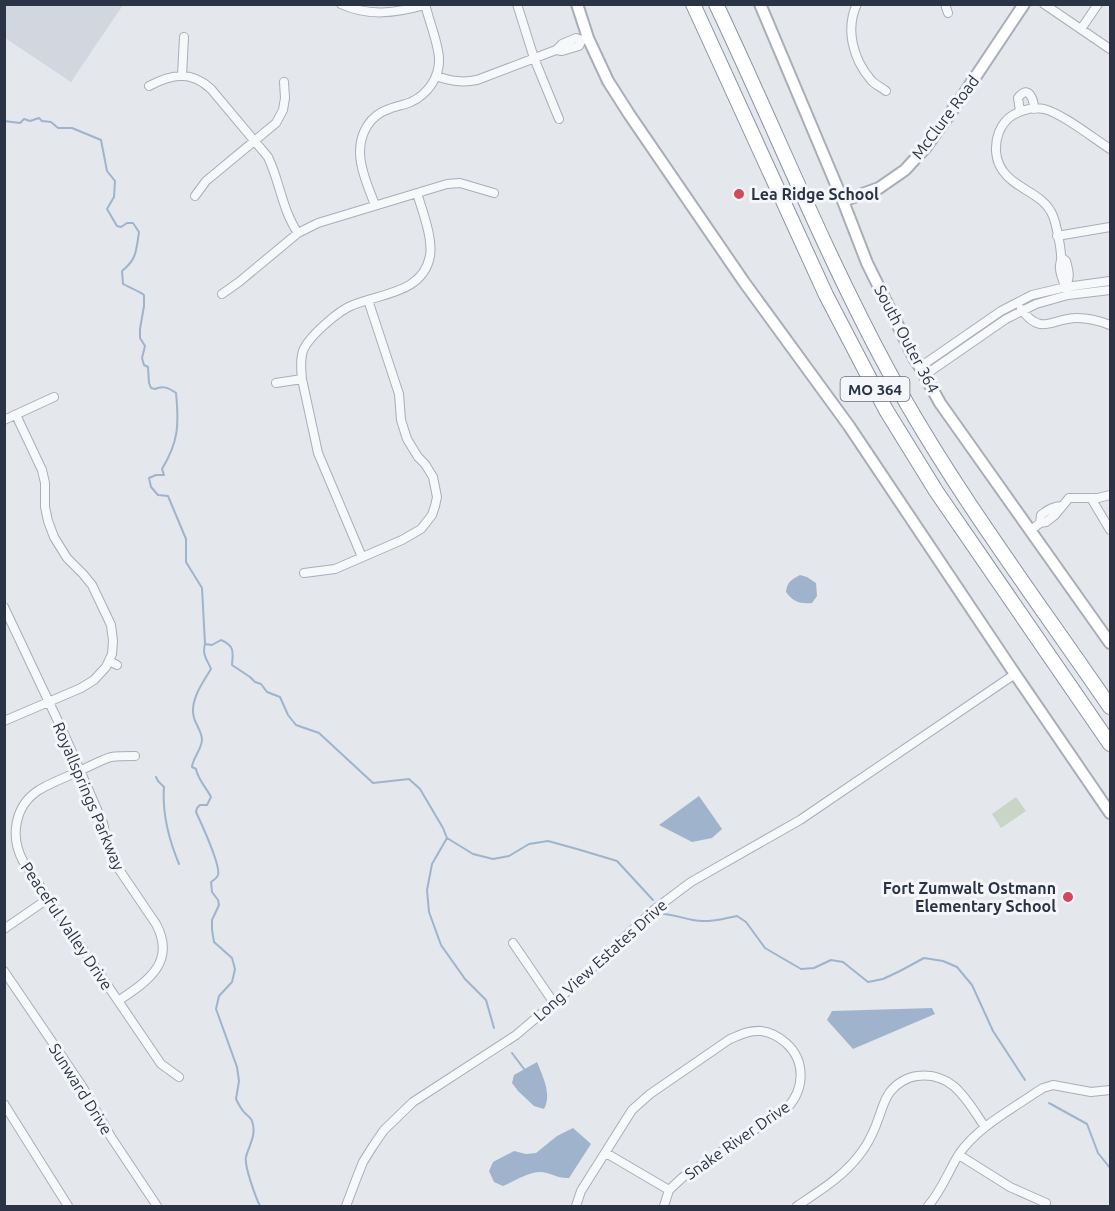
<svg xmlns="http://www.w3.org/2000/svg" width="1115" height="1211" viewBox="0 0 1115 1211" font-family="Ubuntu,sans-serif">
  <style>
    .built { fill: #d2d6de }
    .green { fill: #c9d6c5 }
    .water { fill: #9fb4cc }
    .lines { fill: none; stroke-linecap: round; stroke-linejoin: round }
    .stream { stroke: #9fb4cc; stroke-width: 2 }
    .street-casing { stroke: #a9aeb7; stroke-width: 10 }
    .secondary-casing { stroke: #a9aeb7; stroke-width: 14 }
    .highway-casing { stroke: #8b94a3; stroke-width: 16 }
    .street { stroke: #f7f8fa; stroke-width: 8 }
    .secondary { stroke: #fff; stroke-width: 10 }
    .highway { stroke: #fff; stroke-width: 14 }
    .poi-dot { fill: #d1495b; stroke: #f4f6f9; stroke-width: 2 }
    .labels { text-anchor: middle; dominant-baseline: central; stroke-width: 6; stroke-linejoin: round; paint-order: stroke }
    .shield { fill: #f4f6f9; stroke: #676e7b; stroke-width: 1.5 }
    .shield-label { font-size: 15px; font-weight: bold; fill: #2b3445 }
    .street-label { font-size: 16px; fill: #2b3445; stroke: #f4f6f9 }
    .poi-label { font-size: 16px; font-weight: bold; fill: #2b3445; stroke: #f4f6f9; text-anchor: start }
  </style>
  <rect width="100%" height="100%" fill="#e4e7ec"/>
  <path class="built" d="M4,5L5,4L123,5L71,82L5,38Z"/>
  <path class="green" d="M1016,797L1026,811L1001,828L992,814Z"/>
  <path class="water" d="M800,575L807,577L816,583L817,596L812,603C800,604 793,602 786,592C787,582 791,580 800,575Z
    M699,796L722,829L712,838L692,842L659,825Z
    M932,1008L935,1014L853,1049L827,1020L832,1011Z
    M537,1062C543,1077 552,1094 544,1109L534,1106L518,1091L512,1083L514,1075Z
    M573,1128L591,1144L569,1178C558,1179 550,1172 540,1172C528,1172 515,1181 503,1186L494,1182L489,1171L493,1162L514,1151L526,1154L536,1153L557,1136Z"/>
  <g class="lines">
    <path class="stream" d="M4,121L20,123L24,119L30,121L39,118L42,121L51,122L58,128H72L101,140L107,171L115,181L114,197L107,209L117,226L121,227L127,223H133L139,232C136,251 137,259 122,271L123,284C130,288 137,290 144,295V306L140,329V338L145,346L142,358L144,365L148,367L149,383L151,388L155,389C163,385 169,388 176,393C179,424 179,441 162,469L164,475H156L149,478L151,487L158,495L168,496L186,539V562L202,588L205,644C202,656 207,659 211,669C203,682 189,701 194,718C196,725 202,732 202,740C201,751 193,757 192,767L196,769C198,780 206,787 211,797L207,805H200L197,808L196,812C201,823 221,865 218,875C217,878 214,880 211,882L212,892L218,900L219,905L212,920V930L214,942L232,958L235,969L232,982L219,996L216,1009L237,1067L239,1081L236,1099C238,1103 240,1107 243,1111C246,1115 251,1117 252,1121C257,1135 249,1145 246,1157C244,1166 256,1198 260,1206
      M205,644L212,645L221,640C235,646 233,652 232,665L250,677L255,682L261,684L267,692L280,697L288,715L296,725L319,733L373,783L409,779L420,789L443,828L447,838L473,854L493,859L509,856L529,844L548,841L577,849L617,861L653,900
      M156,777L158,781L164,787C162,814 169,840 179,864
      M447,838L432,864L427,890L429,912L441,945L465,979L486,1000L494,1028
      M664,914C674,915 683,918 693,920C707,923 723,919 737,916L746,922L765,948L801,969L814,968L831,960L843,962L868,982L883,979L900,971L924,958L943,961L957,967L972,985L993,1031L1025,1080
      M512,1053L524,1069
      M1049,1103L1087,1124L1098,1153L1110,1168"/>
    <g class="street-casing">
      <path id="street" d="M341,4C369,17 396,13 425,5
        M517,4L534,58L559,119
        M857,4C845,29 853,59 871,80C874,84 881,87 886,91
        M945,4L948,13
        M1044,4L1110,49
        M1081,29L1098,4
        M556,50L562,51L579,46L582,40
        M182,76L184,37
        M436,76C451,81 462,83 477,80L556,50L562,44L576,38L582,40L588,38
        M149,86C172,74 190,70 211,89L268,157C280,182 282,210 298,233
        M1020,111L1018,98C1028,84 1034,99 1034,109
        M195,196L206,181L276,123L283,110L285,98L284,82
        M375,205C369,189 360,169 360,152C360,133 370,115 389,109C396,106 404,105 411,102C428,94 440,77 439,58C438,42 429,21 425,4
        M1057,236L1110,227
        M1062,258L1066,261C1068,269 1071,277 1066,284
        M222,294L239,282L298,233L318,223L447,184L460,183L494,193
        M1068,295C1066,285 1061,279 1060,269C1059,264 1062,261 1061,256C1061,248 1056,223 1053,216C1044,193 1016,190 1003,171C995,160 994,145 999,132C1002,125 1006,119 1013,115C1022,110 1034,107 1044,109C1063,114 1093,138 1110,149
        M1021,309C1042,337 1051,318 1077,318C1089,318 1100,321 1110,325
        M920,367L1001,311L1032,295L1066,287L1110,281
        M925,375L1006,319L1036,304L1068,295L1110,290
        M276,383L302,379
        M4,420L54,397
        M1091,498L1110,530
        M1040,523L1041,515C1048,510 1053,506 1062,506
        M1031,530L1040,523L1046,522L1055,515L1069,498H1098L1110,495
        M362,557L318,453L302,379C301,370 300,360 303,351C308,337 339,310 353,305C382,293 423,293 430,256C433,238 422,210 417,193
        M304,573L335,569L402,540L421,529L432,515L435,506L437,497L433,477L425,464L418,457L407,439L401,420L399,394L368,300
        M4,607L65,736L103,823L109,850L114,862L156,924C177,963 146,982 118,1001
        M109,661L117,665
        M4,721L81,688L94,680L106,667L112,654L113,641L111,625L92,585L83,574L67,558L54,537L48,521L45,507V483L42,470L16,415
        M135,756C127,756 118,756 111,757C98,761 85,769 73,774C61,779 49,784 39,790C14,806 10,837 23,861L161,1064L179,1077
        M4,929L49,898
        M513,943L554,1003
        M4,971L82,1086L111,1137L157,1206
        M4,1104L68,1206
        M606,1153L669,1190
        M959,1155L1010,1187L1046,1203
        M346,1206L357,1177L363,1162L373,1146L384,1130L413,1102L516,1035L563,995L655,909L691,882L800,820L1015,674
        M576,1206L581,1191L632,1110L650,1094L730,1039C740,1035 749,1030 761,1031C770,1032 779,1037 786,1043C806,1061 805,1090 786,1109L683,1177L669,1190L664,1206
        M797,1206C821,1190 846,1175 863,1150C870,1140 875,1129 879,1117C882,1109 884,1100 890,1092C896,1084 907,1077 917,1076C953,1071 967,1101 985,1127
        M928,1206C942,1190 948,1172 959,1154C978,1127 1009,1111 1035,1093L1043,1088L1053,1085L1091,1092L1110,1090"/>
    </g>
    <g class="secondary-casing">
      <path id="secondary" d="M577,4L588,38L608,81L629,114L744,282L849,426L1015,674L1110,813
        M760,4L843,201L867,263L914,358L920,367L940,403L1110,643
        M843,201L879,188L905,170L926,147L964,94L1024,4"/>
    </g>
    <g class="highway-casing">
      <path id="highway" d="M693,4L826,295L886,410L936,491L1110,744
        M716,4C774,126 824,252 888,370C952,488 1034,596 1110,707"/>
    </g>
    <use href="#street" class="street"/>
    <use href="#secondary" class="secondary"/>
    <use href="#highway" class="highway"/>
  </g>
  <g class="poi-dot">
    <circle cx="739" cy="194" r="6"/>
    <circle cx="1068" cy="897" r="6"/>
  </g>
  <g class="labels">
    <rect class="shield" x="840.5" y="377" width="69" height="24" rx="4.5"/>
    <g class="shield-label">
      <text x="875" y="389">MO 364</text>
    </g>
    <g class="street-label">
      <text transform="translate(945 117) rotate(-53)">McClure Road</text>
      <text transform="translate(907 339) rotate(62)">South Outer 364</text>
      <text transform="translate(89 796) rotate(67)">Royallsprings Parkway</text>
      <text transform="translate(67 926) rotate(56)">Peaceful Valley Drive</text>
      <text transform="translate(600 960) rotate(-42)">Long View Estates Drive</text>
      <text transform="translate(81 1089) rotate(58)">Sunward Drive</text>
      <text transform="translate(737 1140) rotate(-35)">Snake River Drive</text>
    </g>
    <g class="poi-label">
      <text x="751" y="194">Lea Ridge School</text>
      <text x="1056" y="888" text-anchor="end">Fort Zumwalt Ostmann<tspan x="1056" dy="18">Elementary School</tspan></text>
    </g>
  </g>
  <rect width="1115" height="1211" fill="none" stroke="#2b3445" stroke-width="12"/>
</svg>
